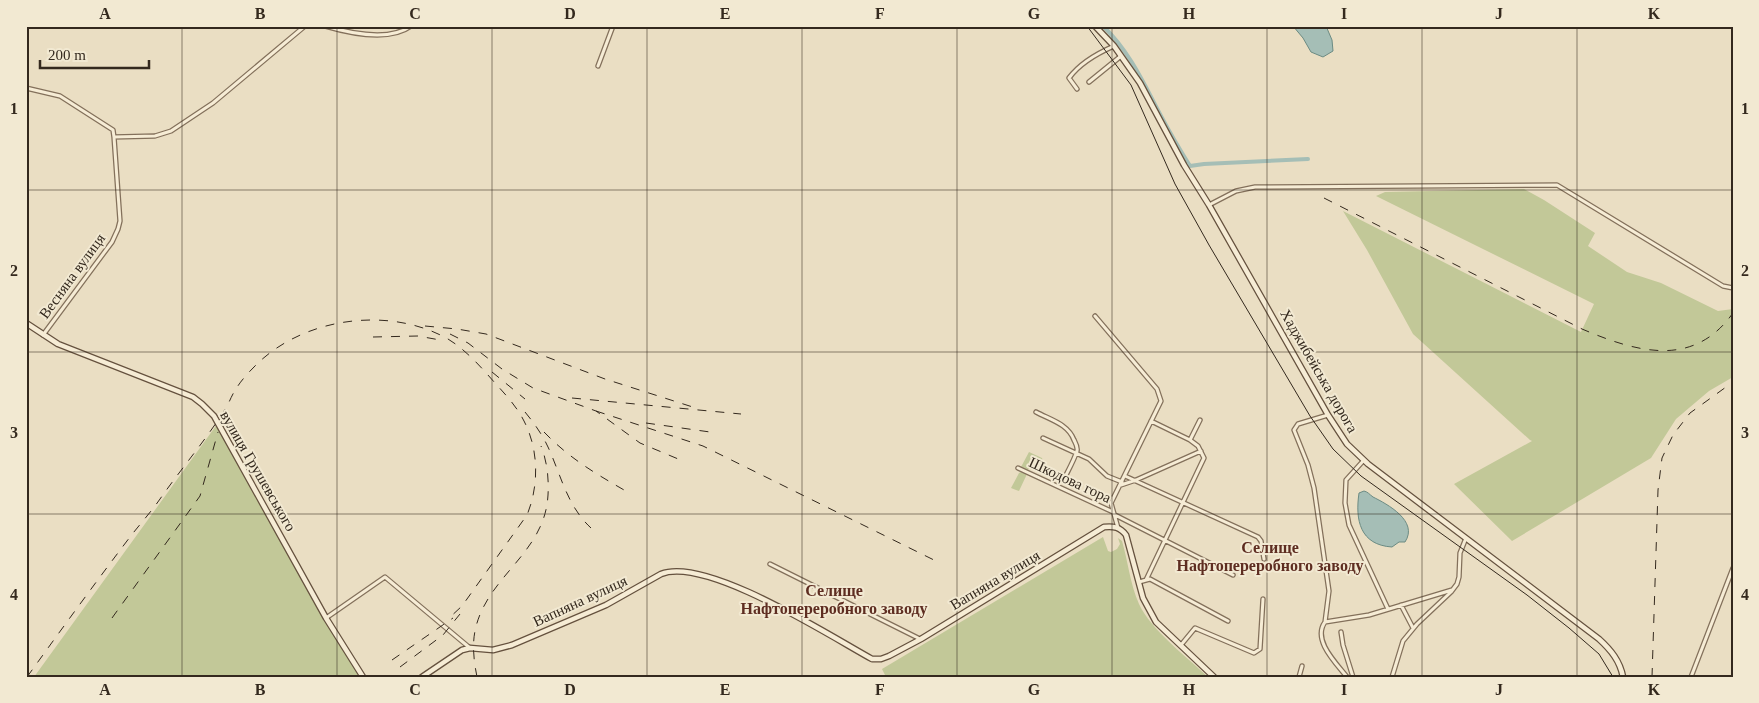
<svg xmlns="http://www.w3.org/2000/svg" width="1759" height="703" viewBox="0 0 1759 703" font-family="Georgia,serif">
  <style>
    .green { fill: #c2c898 }
    .water { fill: #a5beb6; stroke: #6c8b83 }
    .lines { fill: none; stroke-linecap: round; stroke-linejoin: round }
    .canal { stroke: #a5beb6; stroke-width: 4 }
    .street-casing { stroke: #83705b; stroke-width: 5.5 }
    .secondary-casing { stroke: #65513e; stroke-width: 7 }
    .street { stroke: #f6ecd5; stroke-width: 3 }
    .secondary { stroke: #f6ecd5; stroke-width: 4.5 }
    .tram { stroke: #34291e; stroke-width: 1 }
    .rail { stroke: #34291e; stroke-width: 1; stroke-dasharray: 9 9; stroke-linecap: butt }
    .grid { fill: none; stroke: #34291e; stroke-width: 1; stroke-opacity: 0.55 }
    .labels { text-anchor: middle; dominant-baseline: central; stroke-width: 4; stroke-linejoin: round; paint-order: stroke }
    .street-label { font-size: 15px; fill: #34291e; stroke: #f2e9d2 }
    .neighbourhood-label { font-size: 16px; font-weight: bold; fill: #5e2d21; stroke: #f2e9d2 }
    .neatline { fill: none; stroke: #34291e; stroke-width: 2 }
    .grid-label { font-size: 16px; text-anchor: middle; font-weight: bold; fill: #34291e }
  </style>
  <rect width="100%" height="100%" fill="#eadec3"/>
  <path class="green" d="M1524,189L1544,200L1595,233L1588,246L1627,272L1661,283L1718,311L1733,309V377L1709,391L1676,419L1651,458L1512,541L1454,484L1532,441L1530,440L1413,334L1367,250L1343,211L1581,332L1594,304L1376,196L1385,192Z
    M218,423L362,677H34Z
    M1029,452L1042,458L1044,465L1041,471L1030,467L1028,470L1021,467Z
    M1021,472L1027,474L1019,491L1011,488L1019,473Z
    M1103,537L1108,551L1111,552L1117,549L1120,544L1118,538L1122,541C1128,561 1130,584 1139,604C1151,630 1187,657 1208,677H886L882,669Z"/>
  <path class="water" d="M1293,26H1326L1332,40L1333,51L1323,57L1311,52L1303,38Z
    M1364,491C1368,492 1369,494 1373,497C1387,504 1419,521 1405,542H1399L1392,547C1360,545 1355,520 1359,493Z"/>
  <g class="lines">
    <path class="canal" d="M1103,26C1130,52 1144,84 1161,116C1170,133 1180,150 1190,166L1204,164L1308,159"/>
    <g class="street-casing">
      <path id="street" d="M325,26C349,33 389,42 411,26
        M26,27V26
        M598,66L613,26
        M1089,82L1121,56
        M26,88L60,96L113,130L114,137
        M1077,89L1069,78C1080,63 1098,53 1114,46
        M1209,205L1236,191L1255,187L1557,185L1723,286L1733,288
        M1095,316L1157,389L1161,401L1111,503L1118,528
        M43,335L112,242L118,229L120,221L114,137L155,136L171,131L213,103L305,26
        M1036,412C1051,420 1068,424 1074,440C1076,444 1078,447 1077,451C1074,460 1069,469 1065,477
        M1328,415L1298,424L1294,430L1308,465L1314,488L1329,591L1325,622C1312,640 1336,663 1347,677
        M1043,438L1089,459L1107,476L1122,482
        M1190,440L1200,420
        M1364,460L1346,480L1345,503L1349,525L1388,609
        M1018,468L1113,512
        M1125,476L1258,537L1261,541L1264,559
        M1121,485L1136,480L1201,451
        M1115,515L1233,575
        M770,564L920,639
        M1146,580L1204,458L1198,446L1190,440L1151,421
        M1139,582L1150,579L1228,621
        M1401,605L1413,628
        M326,618L385,577L470,648
        M1325,622L1369,615L1452,590
        M1341,632L1343,645L1353,677
        M1181,645L1195,628L1254,653L1260,649L1263,599
        M1299,677L1302,666
        M1392,677L1403,641L1417,624L1451,592L1457,584L1459,577L1460,553L1466,538
        M1691,677L1733,568"/>
    </g>
    <g class="secondary-casing">
      <path id="secondary" d="M1095,26L1114,46L1140,83L1184,165L1209,205L1328,415L1347,444L1368,464L1599,639C1611,650 1620,661 1623,677
        M26,323L58,344L193,397L202,404L214,416L326,618L363,677
        M422,677L462,650L470,648L493,650L512,645L606,605L661,574C706,556 830,636 872,659H881L889,656L921,639L1104,527C1114,526 1120,527 1126,535L1143,598L1156,622L1214,677"/>
    </g>
    <use href="#street" class="street"/>
    <use href="#secondary" class="secondary"/>
    <path class="tram" d="M1087,26L1131,85L1175,184L1209,245L1310,416L1333,449L1361,476L1527,595L1569,628L1599,654L1613,677"/>
    <path class="rail" d="M1324,198L1582,329C1636,352 1693,369 1733,313
      M425,326L457,329L486,334L605,379L699,409
      M450,334L468,343L502,369L533,388L596,411L640,443L683,461
      M373,337L418,336L440,340
      M492,372L525,399
      M572,398L741,414
      M596,411L703,446L938,562
      M525,412C534,423 542,434 548,447C561,475 567,506 591,528
      M646,423L710,432
      M544,432C571,460 598,475 631,494
      M112,618L200,496L218,432
      M392,660L453,618
      M400,667L443,635L460,614
      M27,677C61,630 95,583 130,537C140,524 151,512 160,499C181,469 205,441 224,411C229,404 231,396 236,389C240,382 247,374 254,367C301,318 388,305 448,339C466,350 481,367 495,383C506,395 517,407 524,421C539,450 539,486 527,515L462,606L447,620
      M477,677C474,662 472,646 475,631C486,576 545,554 548,495C549,478 547,461 541,446
      M1652,677L1658,490L1662,458L1673,435L1690,413L1733,382"/>
  </g>
  <path class="grid" d="M182,26V677M337,26V677M492,26V677M647,26V677M802,26V677M957,26V677M1112,26V677M1267,26V677M1422,26V677M1577,26V677M26,190H1733M26,352H1733M26,514H1733"/>
  <g class="labels">
    <g class="street-label">
      <text transform="translate(72 276) rotate(-54)">Весняна вулиця</text>
      <text transform="translate(1319 371) rotate(60)">Хаджибейська дорога</text>
      <text transform="translate(258 471) rotate(60)">вулиця Грушевського</text>
      <text transform="translate(1070 480) rotate(25)">Шкодова гора</text>
      <text transform="translate(995 580) rotate(-31)">Вапняна вулиця</text>
      <text transform="translate(580 601) rotate(-25)">Вапняна вулиця</text>
    </g>
    <g class="neighbourhood-label">
      <text x="1270" y="547">Селище<tspan x="1270" dy="18">Нафтопереробного заводу</tspan></text>
      <text x="834" y="590">Селище<tspan x="834" dy="18">Нафтопереробного заводу</tspan></text>
    </g>
  </g>
  <rect width="1759" height="703" fill="none" stroke="#f2e9d2" stroke-width="55"/>
  <path d="M40 60v8h109v-8" fill="none" stroke="#34291e" stroke-width="2.5"/>
  <text x="48" y="60" font-size="15" fill="#34291e" stroke="#f2e9d2" stroke-width="4" paint-order="stroke">200 m</text>
  <rect x="28" y="28" width="1704" height="648" class="neatline"/>
  <g class="grid-label">
    <text x="105" y="19">A</text>
    <text x="260" y="19">B</text>
    <text x="415" y="19">C</text>
    <text x="570" y="19">D</text>
    <text x="725" y="19">E</text>
    <text x="880" y="19">F</text>
    <text x="1034" y="19">G</text>
    <text x="1189" y="19">H</text>
    <text x="1344" y="19">I</text>
    <text x="1499" y="19">J</text>
    <text x="1654" y="19">K</text>
    <text x="14" y="114">1</text>
    <text x="1745" y="114">1</text>
    <text x="14" y="276">2</text>
    <text x="1745" y="276">2</text>
    <text x="14" y="438">3</text>
    <text x="1745" y="438">3</text>
    <text x="14" y="600">4</text>
    <text x="1745" y="600">4</text>
    <text x="105" y="695">A</text>
    <text x="260" y="695">B</text>
    <text x="415" y="695">C</text>
    <text x="570" y="695">D</text>
    <text x="725" y="695">E</text>
    <text x="880" y="695">F</text>
    <text x="1034" y="695">G</text>
    <text x="1189" y="695">H</text>
    <text x="1344" y="695">I</text>
    <text x="1499" y="695">J</text>
    <text x="1654" y="695">K</text>
  </g>
</svg>
